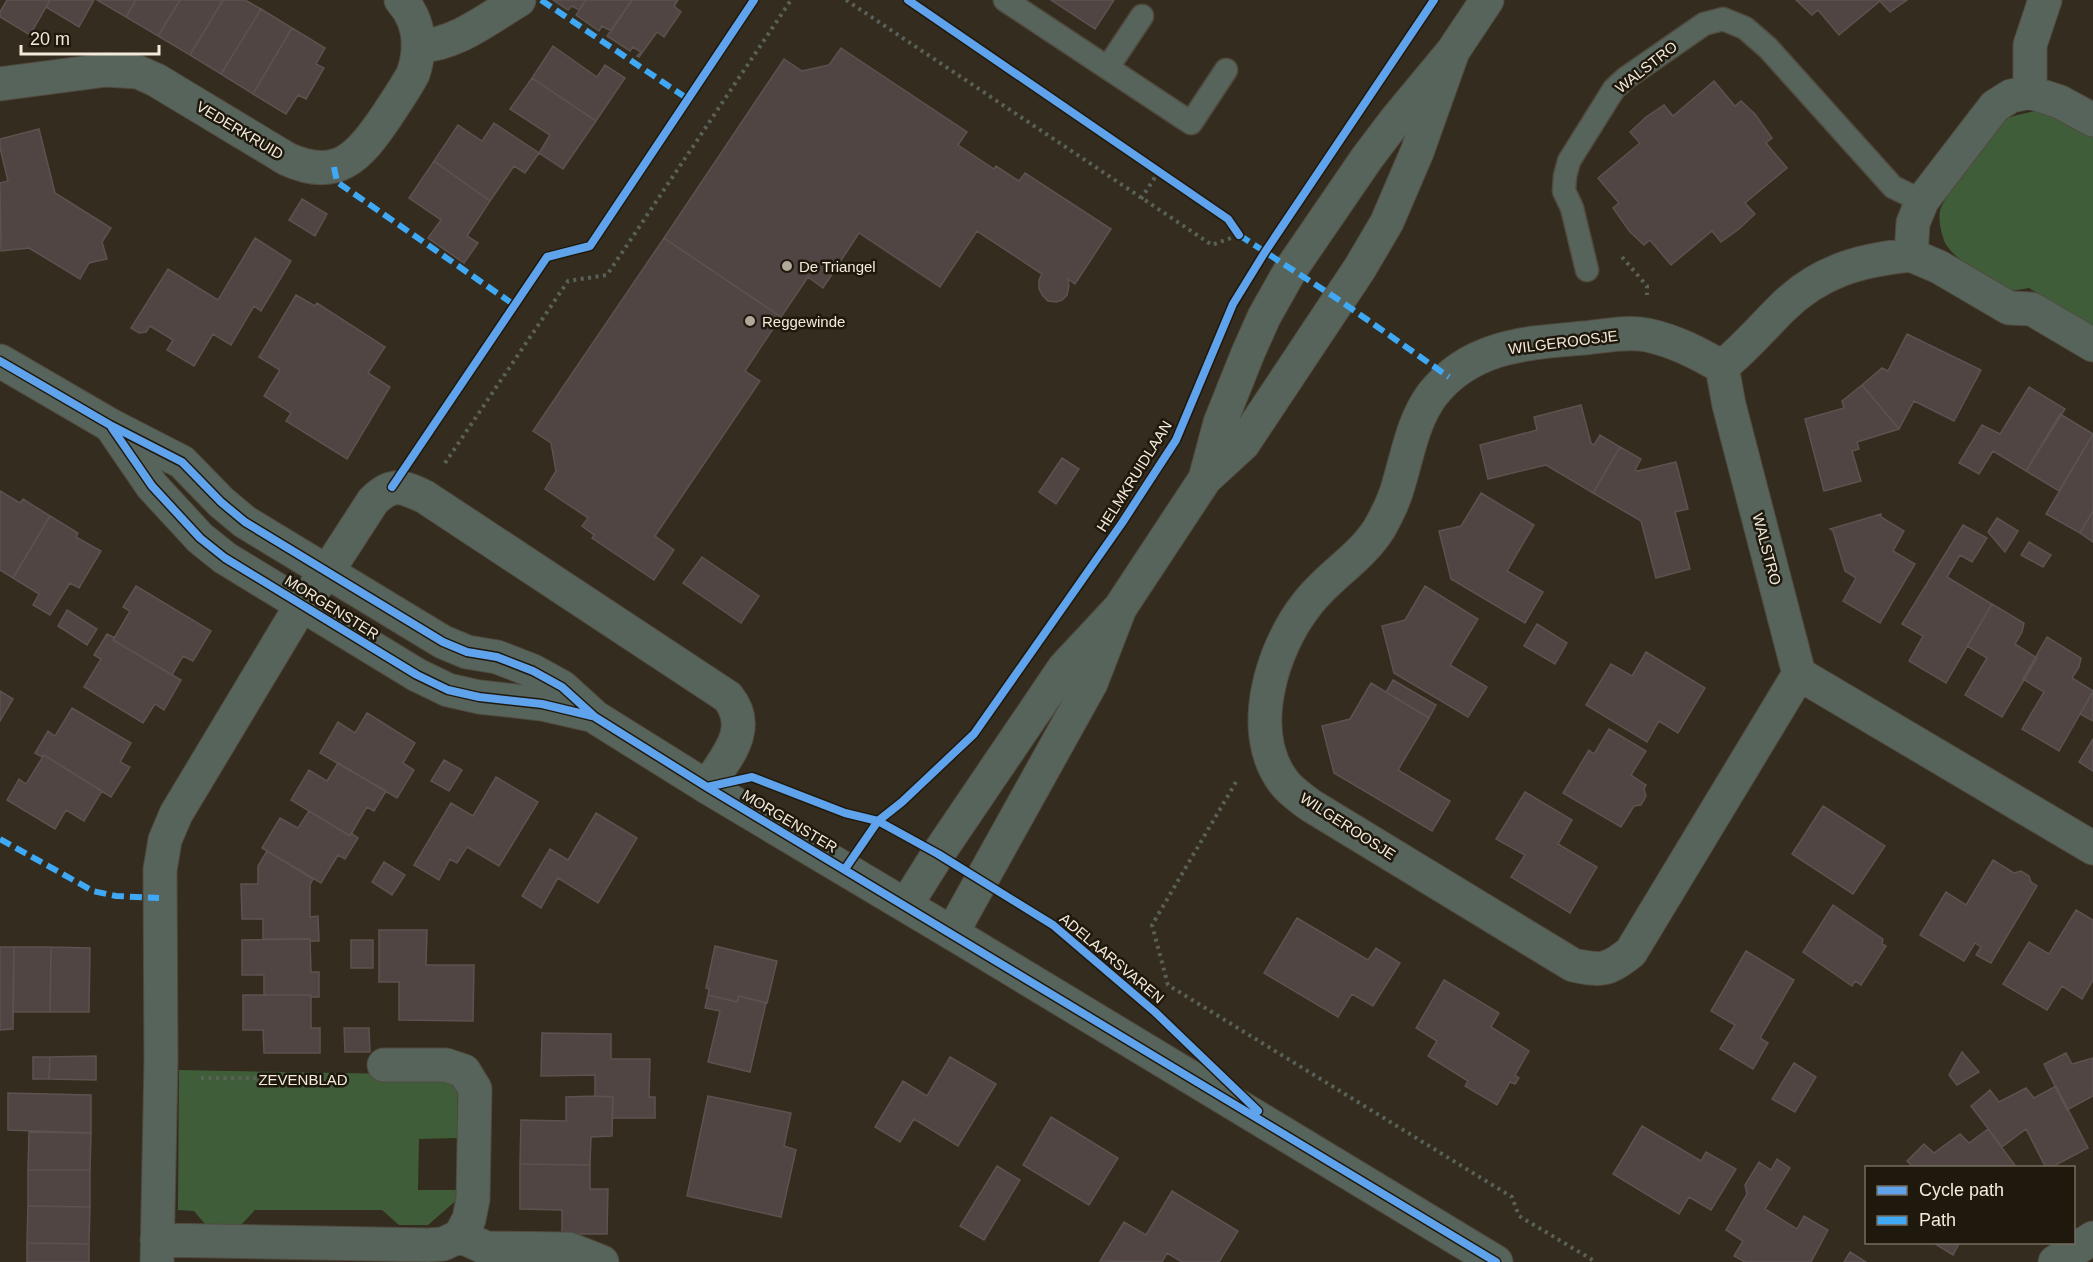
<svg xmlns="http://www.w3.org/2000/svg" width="2093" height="1262" viewBox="0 0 2093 1262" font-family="Helvetica,sans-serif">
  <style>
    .green { fill: #405d39 }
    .building { fill: #514544; stroke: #5b534f; stroke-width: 1.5 }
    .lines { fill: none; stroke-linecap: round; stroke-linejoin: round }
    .service-casing { stroke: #514a3e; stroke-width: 25 }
    .minor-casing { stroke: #514a3e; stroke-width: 35 }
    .tertiary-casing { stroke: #514a3e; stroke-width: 35 }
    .path { stroke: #5a6159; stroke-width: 4; stroke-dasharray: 3 4.5; stroke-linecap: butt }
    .service { stroke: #57645c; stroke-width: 22 }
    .minor { stroke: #57645c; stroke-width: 33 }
    .tertiary { stroke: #57645c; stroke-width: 33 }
    .quiet { stroke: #3fa9f5; stroke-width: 6; stroke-dasharray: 12 6; stroke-linecap: butt }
    .cycleway-casing { stroke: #1f180d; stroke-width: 11 }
    .cycleway { stroke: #60a3ed; stroke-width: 8 }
    .poi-dot { fill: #b0a899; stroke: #1f180d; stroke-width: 2 }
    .labels { text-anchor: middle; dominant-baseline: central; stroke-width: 5; stroke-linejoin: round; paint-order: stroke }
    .street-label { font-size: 15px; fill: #f3eadb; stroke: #1f180d }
    .poi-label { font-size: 15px; fill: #f3eadb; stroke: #1f180d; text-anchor: start }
  </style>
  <rect width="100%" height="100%" fill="#342c1e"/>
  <path class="green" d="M2035,111L2062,119L2093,135V327L2029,288L2012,291C1992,279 1960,265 1947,246C1942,239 1938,220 1940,211C1944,196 1995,124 2008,118C2016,115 2026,113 2035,111Z
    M179,1070L451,1075L458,1084L457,1138L419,1139L418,1190H458L459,1198L428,1225H399L382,1210H255L242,1224H205L194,1211L178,1210Z"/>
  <path class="building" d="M7,0H50L30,35L0,17V12Z
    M50,0H94L79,27L46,7Z
    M97,0H136L126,17Z
    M136,0H180L158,36L126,17Z
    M180,0H223L190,55L158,36Z
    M223,0H245L261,9L221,74L190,55Z
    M553,0H586L579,10L572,6L568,10Z
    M586,0H632L611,31L602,26L599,31L576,15Z
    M632,0H678L674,6L681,12L664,37L657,32L639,57L637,56L641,52L633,47L630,51L607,36Z
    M1051,0H1114L1095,29Z
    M1796,0H1907L1890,12L1880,1L1839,35L1818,10L1812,15Z
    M261,9L292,28L253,94L221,74Z
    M292,28L325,48L316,64L324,68L306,99L298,95L286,114L253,94Z
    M553,46L597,77L605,65L625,78L596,121L532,78Z
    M841,48L967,132L958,145L994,169L996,166L1019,181L1025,173L1111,229L1075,284L1068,279L1069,286L1067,295L1062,300L1056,302L1048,301L1043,296L1039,289V280L1042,274L977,231L940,287L859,233L823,288L808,277L781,317L664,238L784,59L802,71L829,65Z
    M532,78L596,121L563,169L539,153L550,135L510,109Z
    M1714,81L1735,106L1741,101L1755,114L1772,138L1766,143L1787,168L1745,203L1755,214L1739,229L1721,242L1712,231L1671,265L1650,240L1644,245L1630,232L1613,208L1619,203L1598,178L1640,143L1630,132L1646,117L1664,105L1673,116Z
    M494,123L539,153L525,173L514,166L490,201L434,161L458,125L482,141Z
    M39,129L55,193L111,228L102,242L107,259L89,263L80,279L29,248L1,251L0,183L8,181L0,148V139Z
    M434,161L490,201L467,236L478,243L464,263L428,238L441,220L409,198Z
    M302,199L327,214L315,236L289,220Z
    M255,238L291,261L261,311L254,306L231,345L213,334L194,366L167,350L173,340L150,326L146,332L139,333L131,328L168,269L218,300Z
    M664,238L781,317L745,371L760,381L655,536L674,550L654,580L592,538L594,535L582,526L588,518L545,489L556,471L551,443L533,431Z
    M296,295L315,306L317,303L385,347L368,373L390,387L347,459L286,421L291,413L264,396L280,370L259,357Z
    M1907,334L1981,370L1954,421L1914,401L1899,429L1862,385L1882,368L1888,371Z
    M1862,385L1899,429L1857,442L1859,449L1852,451L1861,481L1824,491L1805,419L1844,408L1842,401Z
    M2029,387L2065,409L2026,471L1993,451L1979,474L1959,463L1982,425L2000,434Z
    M1581,405L1591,443L1594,445L1600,435L1620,447L1593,493L1546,465L1488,479L1480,445L1537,430L1534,417Z
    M2060,414L2093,434L2059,491L2026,471Z
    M2093,434V511L2080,533L2046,514Z
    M1620,447L1641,459L1635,470L1638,471L1676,462L1688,509L1675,512L1690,569L1656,578L1641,521L1593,493Z
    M1062,458L1079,469L1056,504L1039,492Z
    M0,491L20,503L23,499L50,516L13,578L0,570Z
    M1481,493L1534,525L1507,571L1543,592L1525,623L1451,579L1439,531L1461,526Z
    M2093,511V542L2080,533Z
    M1881,514V517L1904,531L1893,551L1915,564L1880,623L1843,601L1856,578L1845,571L1833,531L1830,529Z
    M50,516L78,533L76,537L101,551L79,588L70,583L50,615L33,605L39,594L13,578Z
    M1997,518L2018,531L2005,552L1988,532Z
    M1963,525L1987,538L1972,562L1960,555L1947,577L1992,604L1946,683L1909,661L1923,636L1902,624Z
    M2029,542L2051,555L2043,567L2021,555Z
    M702,557L759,596L741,623L683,583Z
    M136,586L211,631L193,661L183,656L172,675L113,640L130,611L123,607Z
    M1425,586L1478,619L1450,665L1487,687L1468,717L1394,673L1382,626L1405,620Z
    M1992,604L2024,623L2022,632L2015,644L2037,658L2002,717L1965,695L1987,658L1967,646Z
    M67,610L97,629L87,645L58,626Z
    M1537,624L1567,643L1555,664L1524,646Z
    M107,634L115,638L113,640L181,680L164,710L155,704L143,723L84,687L101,659L94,655Z
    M2047,637L2081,658L2079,667L2072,678L2093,691L2059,751L2022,729L2044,692L2023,679Z
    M1646,652L1705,688L1678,733L1659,721L1647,742L1586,705L1611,664L1632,676Z
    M1393,680L1436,705L1429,718L1386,692Z
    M1371,683L1429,718L1398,770L1450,801L1432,831L1334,773L1322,726L1350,719Z
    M0,691L13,699L0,721Z
    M2093,692V721L2080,714Z
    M72,708L131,743L120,762L130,767L111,797L44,755L42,757L35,753L48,731L55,736Z
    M367,713L415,743L403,763L414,770L397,798L320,753L338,722L355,733Z
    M1609,729L1646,751L1631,775L1646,785L1644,789L1646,796L1641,805L1634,806L1621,827L1563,793L1589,750L1594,754Z
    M2093,739V771L2079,762Z
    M44,755L102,791L84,821L66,810L55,829L7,800L19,779L26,784Z
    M444,760L462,770L449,791L431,781Z
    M338,763L386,791L374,811L367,807L350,836L291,800L309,770L327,781Z
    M496,777L538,802L499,866L467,847L457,863L450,859L439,880L414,865L451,803L473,816Z
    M1525,792L1572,820L1558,844L1597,867L1570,913L1511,877L1525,855L1496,839Z
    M1823,806L1885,846L1853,894L1792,854Z
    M309,811L350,836L351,833L358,838L345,859L338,855L321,883L262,848L280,818L298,828Z
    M596,813L637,838L598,903L558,878L541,908L522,896L550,849L568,860Z
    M267,851L313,879L310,885V917L318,916L319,941H310V939H263V919H242L241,884H258V866Z
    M1993,860L2014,873L2021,871L2029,876L2031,882L2037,886L1991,963L1976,955L1981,947L1975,943L1964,961L1920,935L1946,892L1966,905Z
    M384,862L405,875L392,895L372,882Z
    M1833,905L1883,939L1882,944L1886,946L1861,985L1855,981L1852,986L1803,952Z
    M2076,910L2093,920V980L2082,999L2062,986L2047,1010L2003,984L2029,942L2049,954Z
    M1297,918L1368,960L1376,948L1400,963L1373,1006L1352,994L1338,1017L1264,973Z
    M379,930H427L426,965H474L473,1021L399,1020V982H379Z
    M310,939L311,972H319V997H311V995H264V975H242V940Z
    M351,940H373V968H351Z
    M715,946L777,961L767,1003L739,996L737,1002L708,995L709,989L706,988Z
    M0,947H14L13,1029L0,1030Z
    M14,947H51L50,1012H13Z
    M51,947L90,948L89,1012H50Z
    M1746,951L1794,980L1760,1038L1768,1043L1753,1069L1720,1049L1735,1025L1711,1011Z
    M1444,980L1499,1013L1491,1027L1529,1051L1515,1075L1519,1078L1515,1084L1510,1082L1497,1105L1465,1086L1468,1081L1428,1056L1437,1041L1416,1028Z
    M243,995H311V1028H320V1053H264L263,1030H243Z
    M708,995L737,1002L739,996L766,1003L750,1072L708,1062L720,1011L705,1008Z
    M344,1028H369L370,1052H345Z
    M542,1033L611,1034V1059H650L649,1097H655V1118H612L613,1097L595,1096V1075L541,1076Z
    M1962,1052L1979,1072L1957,1085L1949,1075Z
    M2066,1053L2072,1064L2093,1058V1096L2067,1110L2044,1064Z
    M96,1056V1080L49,1079L50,1057Z
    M33,1057H50L49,1079H33Z
    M950,1057L996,1084L958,1146L914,1119L900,1142L875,1127L903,1081L927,1096Z
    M1794,1063L1816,1077L1795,1112L1772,1099Z
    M2056,1086L2088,1148L2050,1168H2046L2026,1129L2002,1147L1971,1106L1990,1090L1999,1102L2026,1088L2034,1098Z
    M8,1093L91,1095V1133L8,1130Z
    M595,1096L613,1097L612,1136L591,1137L590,1165L520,1164L521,1120L566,1121V1097Z
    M708,1096L791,1113L784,1146L796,1150L781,1217L687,1196Z
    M1051,1117L1118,1158L1089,1205L1023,1165Z
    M1642,1126L1701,1161L1706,1152L1736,1169L1711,1210L1689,1197L1679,1214L1613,1174Z
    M1988,1129L2017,1168H1914L1907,1161L1924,1144L1934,1153L1960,1134L1969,1143Z
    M29,1132L91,1133L90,1170H28Z
    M1777,1159L1790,1168L1765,1209L1797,1229L1804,1216L1828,1230L1811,1262H1745L1734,1256L1743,1241L1726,1230L1747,1194L1745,1185L1759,1162L1771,1170Z
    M520,1164L590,1165V1189H608L607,1234H562V1210L520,1209Z
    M997,1166L1020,1180L984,1240L960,1226Z
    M28,1170H90V1207L28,1206Z
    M1172,1191L1238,1231L1219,1262H1182L1167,1253L1162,1262L1100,1261L1124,1222L1146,1235Z
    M28,1206L90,1207L89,1244L27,1243Z
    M1932,1242H1960L1953,1255Z
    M27,1243L89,1244V1262H27Z
    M1850,1252L1866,1262H1844Z"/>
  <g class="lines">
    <g class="service-casing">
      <path id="service" d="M1005,0L1191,123L1226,70
        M1108,67L1142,16
        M1587,270L1572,208L1564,191L1565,176L1569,161L1614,89L1626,78L1704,24L1723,19L1745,28L1768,48L1893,187L1922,201"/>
    </g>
    <g class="minor-casing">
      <path id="minor" d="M2045,0L2030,45V92L2011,96L1995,106L1922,201L1913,223L1911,255C1860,260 1819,271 1782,308C1762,328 1744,349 1722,367L1729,405L1799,674L2093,848
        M418,46C454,46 489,18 519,0
        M0,84L106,70L138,72L156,80L287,159C337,182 359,157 386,117C395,103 405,89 413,74C422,48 420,21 401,0
        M2030,92L2060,102L2093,120
        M1911,255L1939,267L2009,308L2032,309L2093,345
        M1722,367C1698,353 1675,341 1647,335C1628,331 1604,336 1584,338C1527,343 1471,345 1432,395C1413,421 1408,453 1399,483C1395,499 1387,515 1379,529C1360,559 1328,576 1307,604C1272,648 1246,731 1283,781C1289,790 1301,798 1310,805L1573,965C1601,971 1608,971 1631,952L1799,674
        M952,933L1496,1262
        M384,1065H446L464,1071L475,1089L473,1199L469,1219L460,1236
        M157,1240L428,1245L443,1244L460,1236L486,1248L569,1249L602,1262
        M157,1262L161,1061L160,870L165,840L176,814L302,604L327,572L373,501C392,482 402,486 425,497L728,697C754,730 725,758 707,787
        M2055,1262L2093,1238"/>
    </g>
    <g class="tertiary-casing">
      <path id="tertiary" d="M0,361L110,425L182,462L221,502L245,522L443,642L467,652L497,657L533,671L562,687L595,717L707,787L952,933L1091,683L1120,608
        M113,429L152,486L200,538L225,558L417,675L448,690L479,697L542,704L590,715
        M1205,479L1220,423L1248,353L1264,317L1291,269L1367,158L1395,121L1453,51L1487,0
        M906,905L938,854L1064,668L1120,608L1205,479L1243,444L1360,268L1387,222L1417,152L1453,51"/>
    </g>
    <path class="path" d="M846,0L1212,245L1239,235
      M1141,199L1159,171
      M1622,257L1647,286V295
      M445,463L568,281L607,275L791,0
      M1236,782L1152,925L1168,985L1512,1197L1519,1216L1596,1262
      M201,1078L347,1079"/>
    <use href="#service" class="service"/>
    <use href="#minor" class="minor"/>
    <use href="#tertiary" class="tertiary"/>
    <path class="quiet" d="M541,0L688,99
      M334,167L337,182L513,304
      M1239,235L1339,300L1449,377
      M0,839L93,891L116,896L159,898"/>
    <g class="cycleway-casing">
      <path id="cycleway" d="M908,0L1228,219L1239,235
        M0,361L110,425L182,462L221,502L245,522L443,642L467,652L497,657L533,671L562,687L595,717L707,787L1496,1262
        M112,428L152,486L200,538L225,558L417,675L448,690L479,697L542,704L592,716
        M392,487L547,257L590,246L754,0
        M707,787L752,777L845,813L878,821L938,854L1053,925L1155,1012L1258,1111
        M845,869L878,821L902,802L974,734L1122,523L1176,440L1233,304L1265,252L1434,0"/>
    </g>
    <use href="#cycleway" class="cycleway"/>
  </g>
  <g class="poi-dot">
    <circle cx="787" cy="266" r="6"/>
    <circle cx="750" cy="321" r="6"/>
  </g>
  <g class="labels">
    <g class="street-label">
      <text transform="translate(1646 67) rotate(-38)">WALSTRO</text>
      <text transform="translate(240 130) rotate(31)">VEDERKRUID</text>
      <text transform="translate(1563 342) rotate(-7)">WILGEROOSJE</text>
      <text transform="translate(1134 476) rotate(-58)">HELMKRUIDLAAN</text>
      <text transform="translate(1767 549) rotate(75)">WALSTRO</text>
      <text transform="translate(332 607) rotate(32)">MORGENSTER</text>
      <text transform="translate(790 821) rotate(31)">MORGENSTER</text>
      <text transform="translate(1348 826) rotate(33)">WILGEROOSJE</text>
      <text transform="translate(1112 958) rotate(40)">ADELAARSVAREN</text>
      <text x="303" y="1079">ZEVENBLAD</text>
    </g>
    <g class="poi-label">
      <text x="799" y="266">De Triangel</text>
      <text x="762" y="321">Reggewinde</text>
    </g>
  </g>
  <rect x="1865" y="1166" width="210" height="78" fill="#1f180d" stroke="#746c5f" stroke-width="1.5"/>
  <rect x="1877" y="1186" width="30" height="9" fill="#60a3ed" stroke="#746c5f" stroke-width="1.5"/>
  <text x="1919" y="1196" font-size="18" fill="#f3eadb">Cycle path</text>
  <rect x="1877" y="1216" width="30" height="9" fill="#3fa9f5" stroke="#746c5f" stroke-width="1.5"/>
  <text x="1919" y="1226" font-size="18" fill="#f3eadb">Path</text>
  <path d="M21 45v9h138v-9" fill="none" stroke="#f3eadb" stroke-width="3"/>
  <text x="30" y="45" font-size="18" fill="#f3eadb" stroke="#1f180d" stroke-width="4.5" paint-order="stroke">20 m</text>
</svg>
